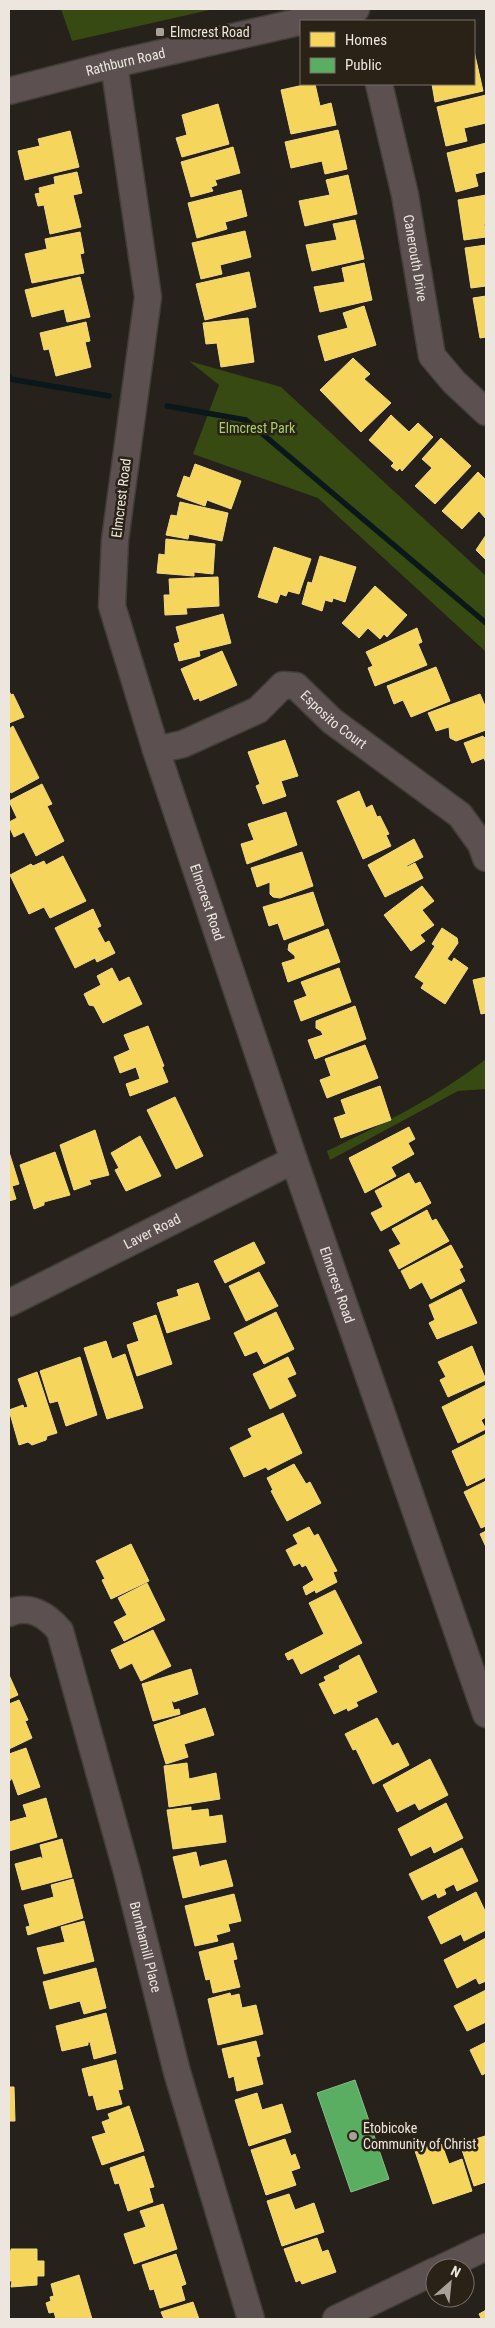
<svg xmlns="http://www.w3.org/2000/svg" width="495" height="2328" viewBox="0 0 495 2328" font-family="'Roboto Condensed',sans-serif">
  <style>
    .green { fill: #364a12 }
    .homes { fill: #f6d55c; stroke: #f3da83 }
    .public { fill: #5aae61; stroke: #86bf87 }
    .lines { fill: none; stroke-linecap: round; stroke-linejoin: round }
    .stream { stroke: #0a171b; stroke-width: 5.5 }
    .minor-casing { stroke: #413d37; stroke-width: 29 }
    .minor { stroke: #5c5150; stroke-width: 26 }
    .poi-dot { fill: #a7a19a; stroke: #2a2217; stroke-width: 2 }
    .labels { text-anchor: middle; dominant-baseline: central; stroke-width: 5; stroke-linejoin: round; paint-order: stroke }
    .poi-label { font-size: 14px; fill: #ece6df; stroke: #2a2217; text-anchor: start }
    .street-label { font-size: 14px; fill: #ece6df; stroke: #2a2217 }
    .park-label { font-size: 14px; fill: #a4d266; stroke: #2a2217 }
  </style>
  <rect width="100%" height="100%" fill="#26211b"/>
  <path class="green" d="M61,9H214L72,41Z
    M189,361L281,387L486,576V652L318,498L193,454L219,385Z
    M486,1059V1089L458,1091L330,1160L327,1151C383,1124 437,1097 486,1059Z"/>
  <path class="homes" d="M474,51L483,91L435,102L432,84H474Z
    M308,84H315L320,106L331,103L336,125L291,134L281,90Z
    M486,95V123L464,128L467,141L446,146L437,107Z
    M218,104L229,144L182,157L176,138L187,135L182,115Z
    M338,130L347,169L325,174L322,161L291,168L285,142Z
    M70,131L79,167L25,180L18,151L40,146L38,139Z
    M486,143V171L475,174L478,186L456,192L447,153Z
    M233,147L240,173L215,180L217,185L211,187L213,191L191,197L181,162Z
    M77,172L82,193L73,195L81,227L50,234L44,205L38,206L35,194L40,193L39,188L55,184L54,177Z
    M348,175L357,214L305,226L299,201L330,195L326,180Z
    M241,190L247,216L225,222L227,229L197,238L188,203Z
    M486,195V224H484L486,237L464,240L458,200Z
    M355,220L364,259L312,271L306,245L337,240L333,224Z
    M245,231L251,257L220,265L222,274L201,279L192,243Z
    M80,232L84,253L80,254L84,273L32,283L25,254L47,249L45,239Z
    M486,245V286L471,288L465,248Z
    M364,263L372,300L320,312L314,287L345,282L342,268Z
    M249,272L256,307L205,320L196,284Z
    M80,277L90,317L67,322L64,309L32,317L25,290Z
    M486,296V337L480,338L473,298Z
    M364,306L376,345L325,361L318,336L348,328L343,313Z
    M248,318L254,362L221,367L217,343L206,344L203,323Z
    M86,322L90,341L85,342L91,367L56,376L49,349L44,350L40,333Z
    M353,358L370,374L364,379L391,403L361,432L320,390Z
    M391,415L409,432L418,423L433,437L402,471L400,468L397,471L391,466L394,463L369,440Z
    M441,438L471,466L435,504L415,486L432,468L422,459Z
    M195,464L241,481L231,509L207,500L205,506L177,496L184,476L190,478Z
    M478,472L486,480V519L479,511L462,529L442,511Z
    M180,502L228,513L222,541L189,534L188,539L166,535L171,515L177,516Z
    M486,535V560L476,550Z
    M166,539L215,544L213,574L194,572V576L157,573L159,554L165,555Z
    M274,547L311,559L299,594L288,591L286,596L280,594L277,603L258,597Z
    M320,556L356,567L345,602L333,598L332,602L325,600L322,611L302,604L308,582L312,583Z
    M218,577L219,606L186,608L187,614L165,615L164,595H170L169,579Z
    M375,586L407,615L387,637L384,634L380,639L368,628L359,638L342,623Z
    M223,614L231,643L199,651L200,656L179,661L174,644L180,642L176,627Z
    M417,628L422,642L418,644L427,665L375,686L368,668L373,666L366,652Z
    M222,651L237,685L200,701L199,698L194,700L181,669Z
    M436,667L450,701L411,717L403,700L394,704L387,686Z
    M9,691L11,695L13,694L24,717L9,723Z
    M480,694L486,708V730L456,741L450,738L449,727L436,731L428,713Z
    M13,726L39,778L11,793L9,788V729Z
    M483,736L484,738L486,736V763L484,758L472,763L464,743Z
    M285,740L298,776L281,781L286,796L263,804L256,786L260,784L248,752Z
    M42,784L52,804L47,806L64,841L36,856L24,832L14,837L9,826V822L17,818L9,801Z
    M359,791L366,808L372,805L377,817L380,816L389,834L386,835L391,846L363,859L337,801Z
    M286,812L297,845L247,864L241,844L254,840L248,824Z
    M414,839L423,857L406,866L407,867L415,863L423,878L385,897L368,865Z
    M302,852L313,886L280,898L273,897L270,894V882L257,887L251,868Z
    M63,856L86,901L50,918L44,907L29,914L10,875L31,864L33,866L44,861L46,865Z
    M422,886L434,901L422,910L434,925L420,935L425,941L411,951L384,915Z
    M313,892L324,925L284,940L278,923L269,926L263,907Z
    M93,909L101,926L97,928L105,943L109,941L115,953L97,962L95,958L75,968L55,928Z
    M442,928L457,938L458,943L447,959L452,962L454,958L468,968L445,1004L421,988L424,983L415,977L435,946L432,944Z
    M328,929L340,962L288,982L282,963L295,959V956L288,950L289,944Z
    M112,968L119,982L129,977L142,1004L103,1023L94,1006L89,1005L84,994L101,985L97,976Z
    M339,968L351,1002L301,1021L294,1001L307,996L301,982Z
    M486,977V1013L481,1014L473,980Z
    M355,1006L366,1039L315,1059L308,1040L323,1035L321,1031L316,1028V1021Z
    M148,1026L164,1066L162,1067L168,1082L130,1096L126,1084L140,1079L136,1067L120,1073L114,1057L130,1050L124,1035Z
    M365,1045L378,1078L327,1098L320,1080L331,1076L325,1059Z
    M380,1086L391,1120L341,1138L334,1118L346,1114L341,1100Z
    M175,1097L203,1156L176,1169L147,1110Z
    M409,1127L415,1139L408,1143L414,1154L391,1167L396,1176L365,1193L349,1158Z
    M95,1130L109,1175L89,1180L91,1184L74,1190L60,1145Z
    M140,1136L161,1176L126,1191L115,1170L119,1168L111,1153Z
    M9,1152L19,1184L12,1186L16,1199L9,1201Z
    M55,1152L70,1195L44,1202V1205L34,1209L20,1165Z
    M409,1173L415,1184L420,1182L431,1203L381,1231L371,1213L383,1207L375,1191Z
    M427,1210L432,1221L436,1219L449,1241L399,1269L389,1250L401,1244L392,1229Z
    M254,1242L265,1263L225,1283L214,1261Z
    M451,1245L463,1267L459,1269L465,1281L431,1299L422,1282L410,1289L401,1271Z
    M259,1272L278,1306L246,1321L229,1286Z
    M198,1283L210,1319L167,1333L157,1303L179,1296L177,1290Z
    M461,1289L477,1323L437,1339L429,1323L435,1320L429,1305Z
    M276,1312L294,1349L264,1364L257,1351L245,1356L234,1333Z
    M156,1315L172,1364L137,1376L127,1345L139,1341L133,1323Z
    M106,1341L112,1359L125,1354L143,1408L107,1419L84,1348Z
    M472,1346L486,1380L448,1397L440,1380L446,1377L438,1362Z
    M80,1357L97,1415L66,1426L58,1401L50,1403L40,1371Z
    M288,1357L296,1374L287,1378L296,1396L270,1409L253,1374Z
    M37,1372L57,1433L47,1436L46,1440L32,1445L28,1442L19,1445L9,1410L23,1405L24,1408L28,1407L18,1379Z
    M486,1385V1417L481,1420L486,1429L458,1443L442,1407Z
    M283,1413L302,1453L268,1470L266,1467L244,1477L230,1448L252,1437L248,1429Z
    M486,1434V1477L467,1486L452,1451Z
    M294,1464L306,1484L310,1482L321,1503L287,1521L271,1491L273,1490L267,1478Z
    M486,1481V1526L481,1528L464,1492Z
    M309,1527L314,1536L318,1534L337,1571L333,1572L337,1582L316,1593L315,1590L306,1595L303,1587L314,1580L306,1565L302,1567L300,1563L294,1566L286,1550L298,1544L293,1535Z
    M486,1531V1547L480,1534Z
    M131,1544L149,1581L111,1599L102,1580L105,1579L96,1561Z
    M147,1583L165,1620L124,1641L114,1622L127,1615L118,1598Z
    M335,1590L362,1643L301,1674L293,1658L288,1660L285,1654L324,1634L309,1603Z
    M153,1630L171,1666L141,1681L132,1663L120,1669L111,1650Z
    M359,1655L377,1692L356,1702L358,1706L348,1711L347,1708L334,1714L319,1684L326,1681L324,1677L340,1669L339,1666Z
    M191,1669L198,1694L174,1702L171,1700L174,1710L179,1709L180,1714L153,1721L142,1684Z
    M9,1675L18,1695L9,1699Z
    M19,1700L28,1720L25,1721L32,1738L9,1749V1704Z
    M205,1708L214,1735L184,1744L188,1757L166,1764L154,1725Z
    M377,1718L392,1746L398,1743L409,1765L373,1784L356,1749L353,1750L345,1734Z
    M26,1748L40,1787L18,1795L12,1778L9,1782V1754Z
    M430,1759L448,1795L419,1810L415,1803L397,1812L383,1785Z
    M187,1763L189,1779L216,1773L220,1799L169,1807L164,1766Z
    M46,1798L57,1837L9,1851V1822L27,1817L23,1805Z
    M446,1803L463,1838L434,1853L431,1846L411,1856L398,1829Z
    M191,1807V1811L208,1809L209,1817L222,1815L226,1842L173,1849L167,1810Z
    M62,1839L72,1877L22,1890L15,1864L41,1857V1859L43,1858L40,1845Z
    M462,1848L478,1881L457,1891L454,1884L444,1889L446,1894L438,1898L436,1893L422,1900L409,1874Z
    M196,1852L200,1869L201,1866L226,1860L233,1886L183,1898L173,1857Z
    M73,1879L83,1918L28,1935L26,1927L30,1926L24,1905L54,1897L51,1885Z
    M476,1892L486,1913V1930L464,1941L461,1934L441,1944L428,1917Z
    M234,1894L241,1921L228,1924L230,1931L216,1935L218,1941L195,1946L185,1906Z
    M84,1921L94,1961L44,1974L37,1948L65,1942L61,1927Z
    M486,1938V1981L479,1984L476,1978L457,1988L444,1960Z
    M233,1943L237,1959L233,1960L240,1987L213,1993L210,1979L206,1980L199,1952Z
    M96,1968L106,2008L84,2014L80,2001L50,2009L43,1982Z
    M486,1990V2022L467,2031L454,2006Z
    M230,1993L231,1996L239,1994L242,2008L256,2005L263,2034L218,2045L208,1999Z
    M106,2013L116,2053L94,2059L90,2042H88V2045L62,2051L56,2026Z
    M256,2041L260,2056L256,2057L263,2084L237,2091L234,2076L229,2078L222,2049Z
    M486,2042V2073L482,2075L470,2050Z
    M116,2060L123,2089L118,2090L122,2104L97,2110L93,2095L89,2096L82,2069Z
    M9,2087H14L15,2121H9Z
    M257,2093L262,2110L282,2104L291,2132L249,2146L235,2100Z
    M129,2106L144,2151L102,2165L92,2137L106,2133L102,2122L110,2119L108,2114Z
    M485,2136L486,2182L474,2186L460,2144Z
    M285,2139L291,2156L295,2154L300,2168L291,2171L296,2185L266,2195L251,2150Z
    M441,2142L449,2164L462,2159L472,2191L433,2204L415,2151Z
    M144,2156L154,2187L149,2188L153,2202L128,2211L119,2183L115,2184L110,2168Z
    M289,2194L295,2210L314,2203L324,2232L282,2246L267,2201Z
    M163,2204L177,2249L134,2264L124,2234L146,2227L140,2211Z
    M317,2238L322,2252L328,2250L336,2272L302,2284L300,2280L296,2282L284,2249Z
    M11,2249H37V2261H44V2276H37V2285L11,2287L12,2281H9V2251H11Z
    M176,2254L186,2284L181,2286L185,2300L160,2308L154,2289L150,2290L142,2265Z
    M79,2275L92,2319H56L54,2312L49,2313L46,2303L51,2301L50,2297L54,2296L51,2284Z
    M193,2302L199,2319H164L161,2312Z
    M486,2310V2319H478L481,2318L479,2314Z"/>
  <path class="public" d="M355,2080L389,2179L351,2192L317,2093Z"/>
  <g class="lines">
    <path class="stream" d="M9,376L10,379L109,396
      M167,406L246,420L486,623"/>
    <g class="minor-casing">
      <g id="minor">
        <path id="s1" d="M114,64L148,297L115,540L112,606L156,750L294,1160L486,1714"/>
        <path id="s2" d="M379,84L405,195L432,356L454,382L486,412"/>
        <path id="s3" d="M9,91L114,64L356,9"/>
        <path id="s4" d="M156,750L183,744L258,710L283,685L296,686L332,721L460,815L481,844L486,858"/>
        <path id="s5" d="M9,1303L294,1160"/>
        <path id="s6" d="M9,1613C29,1604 47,1615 60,1631L127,1872L177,2072L251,2319"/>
        <path d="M442,2268L486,2247"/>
        <path d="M336,2319L435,2271"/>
      </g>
    </g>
    <use href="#minor" class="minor"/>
  </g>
  <g class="poi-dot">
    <rect x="155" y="27" width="10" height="10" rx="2.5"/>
    <circle cx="353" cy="2136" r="5"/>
  </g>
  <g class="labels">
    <g class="poi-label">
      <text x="170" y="32">Elmcrest Road</text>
      <text x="363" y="2128">Etobicoke<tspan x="363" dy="16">Community of Christ</tspan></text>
    </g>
    <g class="street-label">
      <text stroke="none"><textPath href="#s3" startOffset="120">Rathburn Road</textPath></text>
      <text stroke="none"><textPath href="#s2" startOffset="178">Canerouth Drive</textPath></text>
      <text transform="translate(121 498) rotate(-83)">Elmcrest Road</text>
      <text stroke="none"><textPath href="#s4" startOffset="209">Esposito Court</textPath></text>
      <text stroke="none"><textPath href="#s1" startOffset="858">Elmcrest Road</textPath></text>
      <text stroke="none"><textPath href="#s5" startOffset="160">Laver Road</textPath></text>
      <text stroke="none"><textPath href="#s1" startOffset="1262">Elmcrest Road</textPath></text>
      <text stroke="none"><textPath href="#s6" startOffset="386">Burnhamill Place</textPath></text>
    </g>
    <g class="park-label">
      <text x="257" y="428">Elmcrest Park</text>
    </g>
  </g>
  <rect width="495" height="2328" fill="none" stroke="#ece6df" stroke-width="20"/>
  <rect x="300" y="20" width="175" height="65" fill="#2a2217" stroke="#787067"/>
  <rect x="310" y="32" width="25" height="15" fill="#f6d55c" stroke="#787067"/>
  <text x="345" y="45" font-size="15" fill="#ece6df">Homes</text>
  <rect x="310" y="58" width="25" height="15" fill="#5aae61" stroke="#787067"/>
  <text x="345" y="70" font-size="15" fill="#ece6df">Public</text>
  <g transform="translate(450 2283) rotate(27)"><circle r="24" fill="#2a2217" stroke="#787067"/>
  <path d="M0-4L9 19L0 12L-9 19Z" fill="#a7a19a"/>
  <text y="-8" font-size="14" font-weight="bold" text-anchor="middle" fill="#ece6df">N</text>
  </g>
</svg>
